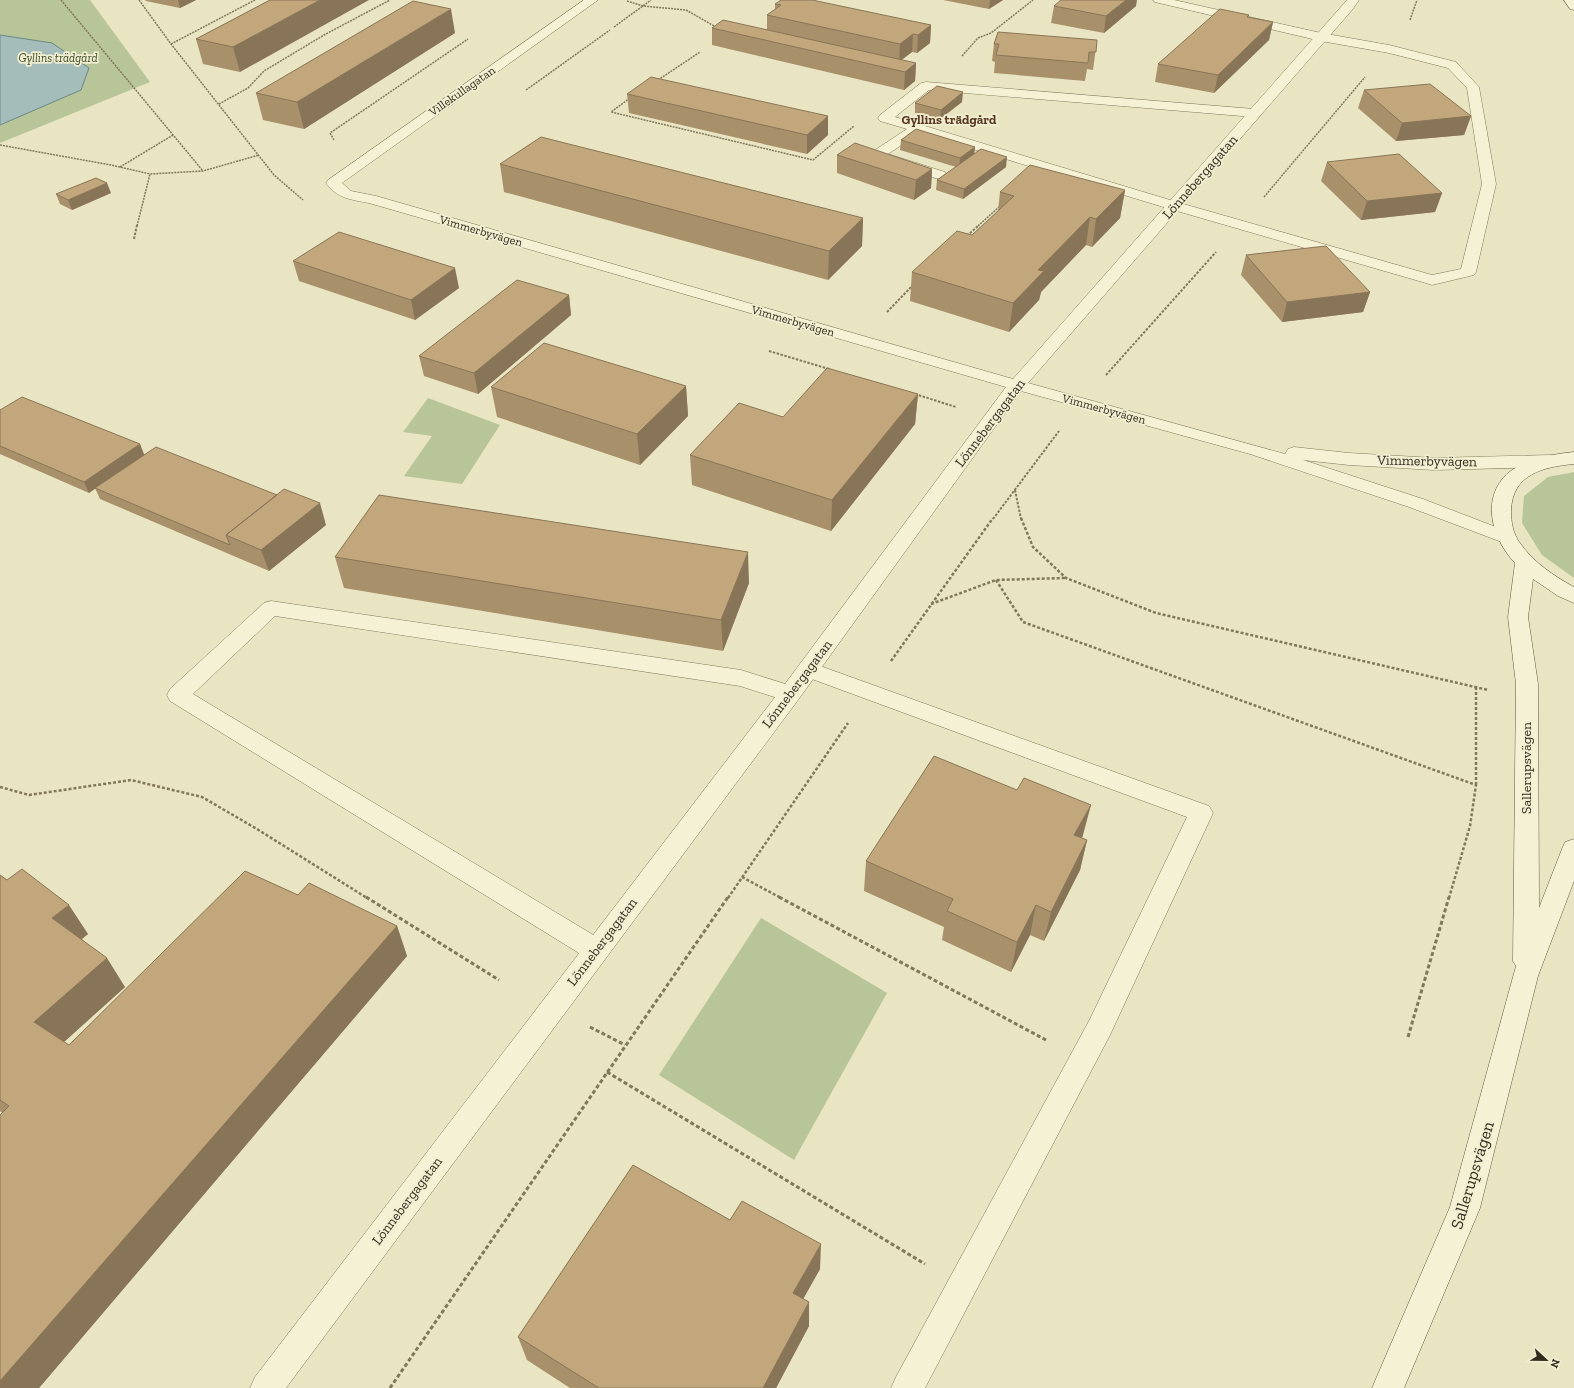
<svg xmlns="http://www.w3.org/2000/svg" width="1574" height="1388" viewBox="0 0 1574 1388" font-family="'Zilla Slab',serif">
  <style>
    .green { fill: #b7c598 }
    .water { fill: #a4bcba; stroke: #6c8987 }
    .lines { fill: none; stroke-linecap: round; stroke-linejoin: round }
    .lane-casing { stroke: #81775b; stroke-width: 1 }
    .street-casing { stroke: #81775b; stroke-width: 1 }
    .secondary-casing { stroke: #62583e; stroke-width: 1 }
    .path-far3 { stroke: #81775b; stroke-width: 1.5; stroke-dasharray: 2 1; stroke-linecap: butt }
    .path-far2 { stroke: #81775b; stroke-width: 2; stroke-dasharray: 2.5 1.5; stroke-linecap: butt }
    .path-far1 { stroke: #81775b; stroke-width: 2.5; stroke-dasharray: 3 2; stroke-linecap: butt }
    .path { stroke: #81775b; stroke-width: 3; stroke-dasharray: 4 2.5; stroke-linecap: butt }
    .lane { fill: #f5f1d4; fill-rule: evenodd }
    .street { fill: #f5f1d4; fill-rule: evenodd }
    .secondary { fill: #f5f1d4; fill-rule: evenodd }
    .wall { fill: #a8906b }
    .shaded-wall { fill: #887557 }
    .building { fill: #c3a77c; stroke: #887557 }
    .labels { text-anchor: middle; dominant-baseline: central; stroke-width: 3.5; stroke-linejoin: round; paint-order: stroke }
    .far-park-label { font-size: 12px; font-style: italic; fill: #3b4c27; stroke: #f1eed1 }
    .far-street-label { font-size: 12px; fill: #322c1e; stroke: #f1eed1 }
    .far-neighbourhood-label { font-size: 13px; font-weight: bold; fill: #5a3922; stroke: #f1eed1 }
    .street-label { font-size: 14px; fill: #322c1e; stroke: #f1eed1 }
    .near-street-label { font-size: 17px; fill: #322c1e; stroke: #f1eed1 }
  </style>
  <rect width="100%" height="100%" fill="#e9e5c2"/>
  <path class="green" d="M0,0H90L150,82L0,143Z
    M428,398L500,425L462,484L404,476L432,436L403,432Z
    M1574,472V578L1542,555L1522,523L1524,496L1548,477Z
    M761,918L887,993L794,1160L659,1075Z"/>
  <path class="water" d="M0,35L52,43L89,68L81,90L0,125Z"/>
  <g class="lines">
    <g class="lane-casing">
      <path id="lane" d="M1153,0H1174L1321,33L1389,45L1456,62L1479,87L1496,184L1476,272L1474,275L1432,285L1426,283L1170,209L920,133L888,154L945,172L947,175L945,178L940,179L935,178L872,158L870,155L872,152L907,129L880,121L878,118L880,115L921,83L926,82L1254,109L1259,110L1261,113L1259,116L1254,117L929,90L895,117L1180,203L1432,275L1461,269L1482,184L1467,88L1448,68L1389,53L1321,41L1159,3L1155,2Z
        M271,601L741,670L798,688L801,694L798,700L790,702L740,686L275,616L193,694L605,942L609,950L605,958L596,961L587,958L170,701L167,695L170,689L264,603Z
        M809,662L1209,806L1213,813L1110,1035L925,1388H891L896,1377L1090,1019L1187,817L801,675L798,670L801,665Z"/>
    </g>
    <g class="street-casing">
      <path id="street" d="M584,0H598L342,183L351,191L376,196L1013,379L1347,0H1359L1352,10L1028,383L1285,454L1288,449L1294,447L1349,453L1434,458L1550,455L1557,457L1559,461L1557,465L1550,467L1434,470L1349,465L1303,460L1423,499L1514,534L1517,538L1514,542L1507,544L1409,507L1250,454L1021,391L798,700L286,1388H250L255,1377L782,688L1006,387L369,203C352,200 336,198 326,183L328,180Z"/>
    </g>
    <g class="secondary-casing">
      <path id="secondary" d="M1564,0H1574V10L1570,9Z
        M1574,452V464C1543,467 1512,474 1511,511C1511,522 1513,534 1520,543C1533,562 1554,576 1574,587V603L1558,596L1533,579L1528,617L1538,684L1539,908L1562,849L1565,842L1574,839V881L1538,976L1480,1208L1404,1388H1372L1450,1207L1516,966L1513,961L1516,684L1508,617L1515,563C1491,538 1479,494 1512,470C1529,458 1554,454 1574,452Z"/>
    </g>
    <path class="path-far3" d="M61,0L203,171
      M139,0L171,44L274,175L303,200
      M627,1L643,6L686,10L716,27
      M1410,20L1417,0
      M614,27L651,0
      M171,44L255,0
      M962,56L978,38L991,33L1033,0
      M658,80L700,52
      M526,90L610,30
      M630,98L611,112L813,160L854,126
      M219,104L248,88L264,71L324,35L390,0
      M334,140L330,133L468,39
      M0,145L111,165L150,174
      M120,167L173,135
      M1264,197L1365,77
      M137,226L150,174L203,171L259,155
      M978,226L1000,206"/>
    <path class="path-far2" d="M967,236L979,225
      M134,239L137,225
      M887,312L913,285
      M769,351L829,369
      M1106,375L1216,252
      M915,394L956,407
      M1015,490L1021,519
      M993,519L1059,431"/>
    <path class="path-far1" d="M1021,518L1033,547L1066,578L1156,613L1488,690
      M996,580L1023,622L1476,785L1470,826L1449,898
      M931,604L996,580L1066,578
      M891,661L993,518
      M1476,687V785
      M0,787L29,795L131,780L202,797L257,829L367,898
      M742,877L781,898
      M728,898L848,723"/>
    <path class="path" d="M366,897L499,980
      M779,897L1046,1040
      M590,1027L625,1045
      M1408,1037L1449,897
      M607,1072L925,1264
      M390,1388L728,897"/>
    <use href="#lane" class="lane"/>
    <use href="#street" class="street"/>
    <use href="#secondary" class="secondary"/>
  </g>
  <path class="wall" d="M145,0H196L180,8L146,1Z
    M270,0L240,72L203,64L196,39Z
    M943,0H1003L989,9Z
    M775,4L931,25L930,43L917,53L912,52L901,60L916,63L915,81L904,90L712,45V28L767,30V15L775,9Z
    M1054,6H1136L1104,33L1051,23Z
    M1248,17L1273,22L1269,40L1214,93L1155,82L1158,64Z
    M455,33L304,129L263,120L256,93Z
    M1097,40L1093,70L1087,69L1085,81L994,73L995,62L992,61L994,44Z
    M1364,90L1471,116L1464,135L1396,141L1358,108Z
    M627,94L828,135L807,154L629,113Z
    M962,102L940,119L915,113V103Z
    M901,140L975,147L974,154L1006,167L963,199L936,190L937,180L956,167L900,150Z
    M837,155L932,169L931,188L914,200L837,173Z
    M1327,162L1442,193L1435,212L1361,220L1321,181Z
    M500,164L863,218L862,246L828,280L504,192Z
    M1125,190L1120,218L1092,247L1086,245L1041,292L1039,300L1009,332L910,301L912,272L972,235L998,211L1000,192Z
    M111,193L72,210L60,204L56,194Z
    M1246,255L1370,292L1363,312L1282,322L1241,275Z
    M293,261L459,288L415,320L299,281Z
    M569,295L571,315L478,394L424,376L419,356Z
    M686,386L688,416L640,465L497,417L491,387Z
    M918,394L915,424L831,531L692,485L690,455Z
    M0,410L140,444L144,454L326,525L269,571L100,499L95,488L89,493L0,454Z
    M335,557L749,583L723,651L344,588Z
    M1083,835L1082,838L1087,840L1080,870L1044,941L1030,935L1011,972L942,940L944,927L864,891L866,861Z
    M0,875L88,934L82,939L125,987L64,1042L69,1045L298,895L397,926L407,956L39,1388H0L2,1113L0,1111Z
    M820,1269L803,1299L809,1326L776,1388H570L527,1360L518,1337Z"/>
  <path class="shaded-wall" d="M178,0H196L180,8Z
    M320,0H369L240,72L233,47Z
    M990,0H1003L989,9Z
    M1126,0H1137L1136,6L1104,33L1106,16Z
    M451,9L455,33L304,129L297,102Z
    M1273,22L1269,40L1214,93L1218,75Z
    M931,25L930,43L917,53L918,35Z
    M913,34L912,52L899,62L900,44Z
    M916,63L915,81L904,90L905,72Z
    M963,92L962,102L940,119L941,110Z
    M828,116V135L807,154V135Z
    M1471,116L1464,135L1396,141L1402,123Z
    M975,147L974,156L959,168L960,158Z
    M1007,157L1006,167L963,199L964,189Z
    M932,169L931,188L914,200L916,180Z
    M107,183L111,193L72,210L68,200Z
    M1125,190L1120,218L1092,247L1096,219Z
    M1442,193L1435,212L1361,220L1367,201Z
    M1090,217L1086,245L1041,292L1039,300L1009,332L1013,303L1038,270Z
    M863,218L862,246L828,280L829,251Z
    M455,268L459,288L415,320L411,300Z
    M1370,292L1363,312L1282,322L1287,302Z
    M569,295L571,315L478,394L474,373Z
    M686,386L688,416L640,465L637,434Z
    M918,394L915,424L831,531L832,500Z
    M140,444L144,455L89,493L84,482Z
    M320,503L326,525L269,571L261,550Z
    M748,552L749,583L723,651L721,620Z
    M1091,805L1083,835L1067,865L1074,835Z
    M1087,840L1080,870L1044,941L1051,912Z
    M69,905L88,934L71,947L52,918Z
    M1036,905L1030,935L1011,972L1017,942Z
    M397,926L407,956L39,1388H0V1381Z
    M107,958L125,987L55,1050L34,1022Z
    M821,1244L820,1269L793,1317V1293Z
    M809,1302V1326L776,1388H763Z"/>
  <path class="building" d="M270,0H320L233,47L196,39Z
    M781,0H812L931,25L918,35L913,34L900,44L767,15L781,5L775,4Z
    M1061,0H1126L1106,16L1054,6Z
    M413,1L451,9L297,102L256,93Z
    M1220,9L1249,15L1247,17L1273,22L1218,75L1158,64Z
    M723,20L916,63L905,72L712,28Z
    M998,32L1097,40L1096,52H1089L1088,63L996,55L999,44H994Z
    M651,77L828,116L807,135L627,94Z
    M1430,84L1471,116L1402,123L1364,90Z
    M937,86L963,92L941,110L915,103Z
    M916,129L975,147L960,158L901,140Z
    M541,137L863,218L829,251L500,164Z
    M855,143L932,169L916,180L837,155Z
    M981,149L1007,157L964,189L937,180Z
    M1399,154L1442,193L1367,201L1327,162Z
    M1030,165L1125,190L1096,219L1090,217L1038,270L1044,271L1013,303L912,272L957,231L972,235L1014,196L1000,192Z
    M96,178L107,183L68,200L56,194Z
    M339,232L455,268L411,300L293,261Z
    M1326,246L1370,292L1287,302L1246,255Z
    M517,280L569,295L474,373L419,356Z
    M544,343L686,386L637,434L491,387Z
    M827,368L918,394L832,500L690,455L739,403L783,417Z
    M22,397L140,444L84,482L0,446V410Z
    M156,447L277,495L226,535L230,545L95,488Z
    M284,489L320,503L261,550L226,535Z
    M379,495L748,552L721,620L335,557Z
    M934,756L1017,790L1024,778L1091,805L1074,835L1087,840L1051,912L1036,905L1017,942L947,911L953,899L866,861Z
    M22,869L69,905L52,918L107,958L34,1022L69,1045L245,871L298,895L309,883L397,926L0,1381V1115L9,1106L0,1100V875L7,880Z
    M633,1165L730,1220L742,1201L821,1244L793,1293L809,1302L763,1388H599L518,1337Z"/>
  <g class="labels">
    <g class="far-park-label">
      <text x="58" y="58">Gyllins trädgård</text>
    </g>
    <g class="far-street-label">
      <text transform="translate(462 91) rotate(-35)">Villekullagatan</text>
      <text transform="translate(481 231) rotate(16)">Vimmerbyvägen</text>
      <text transform="translate(793 321) rotate(16)">Vimmerbyvägen</text>
      <text transform="translate(1104 409) rotate(15)">Vimmerbyvägen</text>
    </g>
    <g class="far-neighbourhood-label">
      <text x="949" y="119">Gyllins trädgård</text>
    </g>
    <g class="street-label">
      <text transform="translate(1200 177) rotate(-49)">Lönnebergagatan</text>
      <text transform="translate(990 423) rotate(-53)">Lönnebergagatan</text>
      <text transform="translate(1427 461) rotate(1)">Vimmerbyvägen</text>
      <text transform="translate(797 684) rotate(-53)">Lönnebergagatan</text>
      <text transform="translate(1526 768) rotate(-90)">Sallerupsvägen</text>
      <text transform="translate(602 942) rotate(-53)">Lönnebergagatan</text>
      <text transform="translate(407 1201) rotate(-53)">Lönnebergagatan</text>
    </g>
    <g class="near-street-label">
      <text transform="translate(1472 1175) rotate(-73)">Sallerupsvägen</text>
    </g>
  </g>
  <g transform="translate(1546 1360) rotate(112)" stroke="#f1eed1" stroke-width="3" paint-order="stroke">
  <path d="M0-3L7 15L0 10L-7 15Z" fill="#322c1e"/>
  <text y="-6" font-size="11" font-weight="bold" text-anchor="middle" fill="#322c1e">N</text>
  </g>
</svg>
